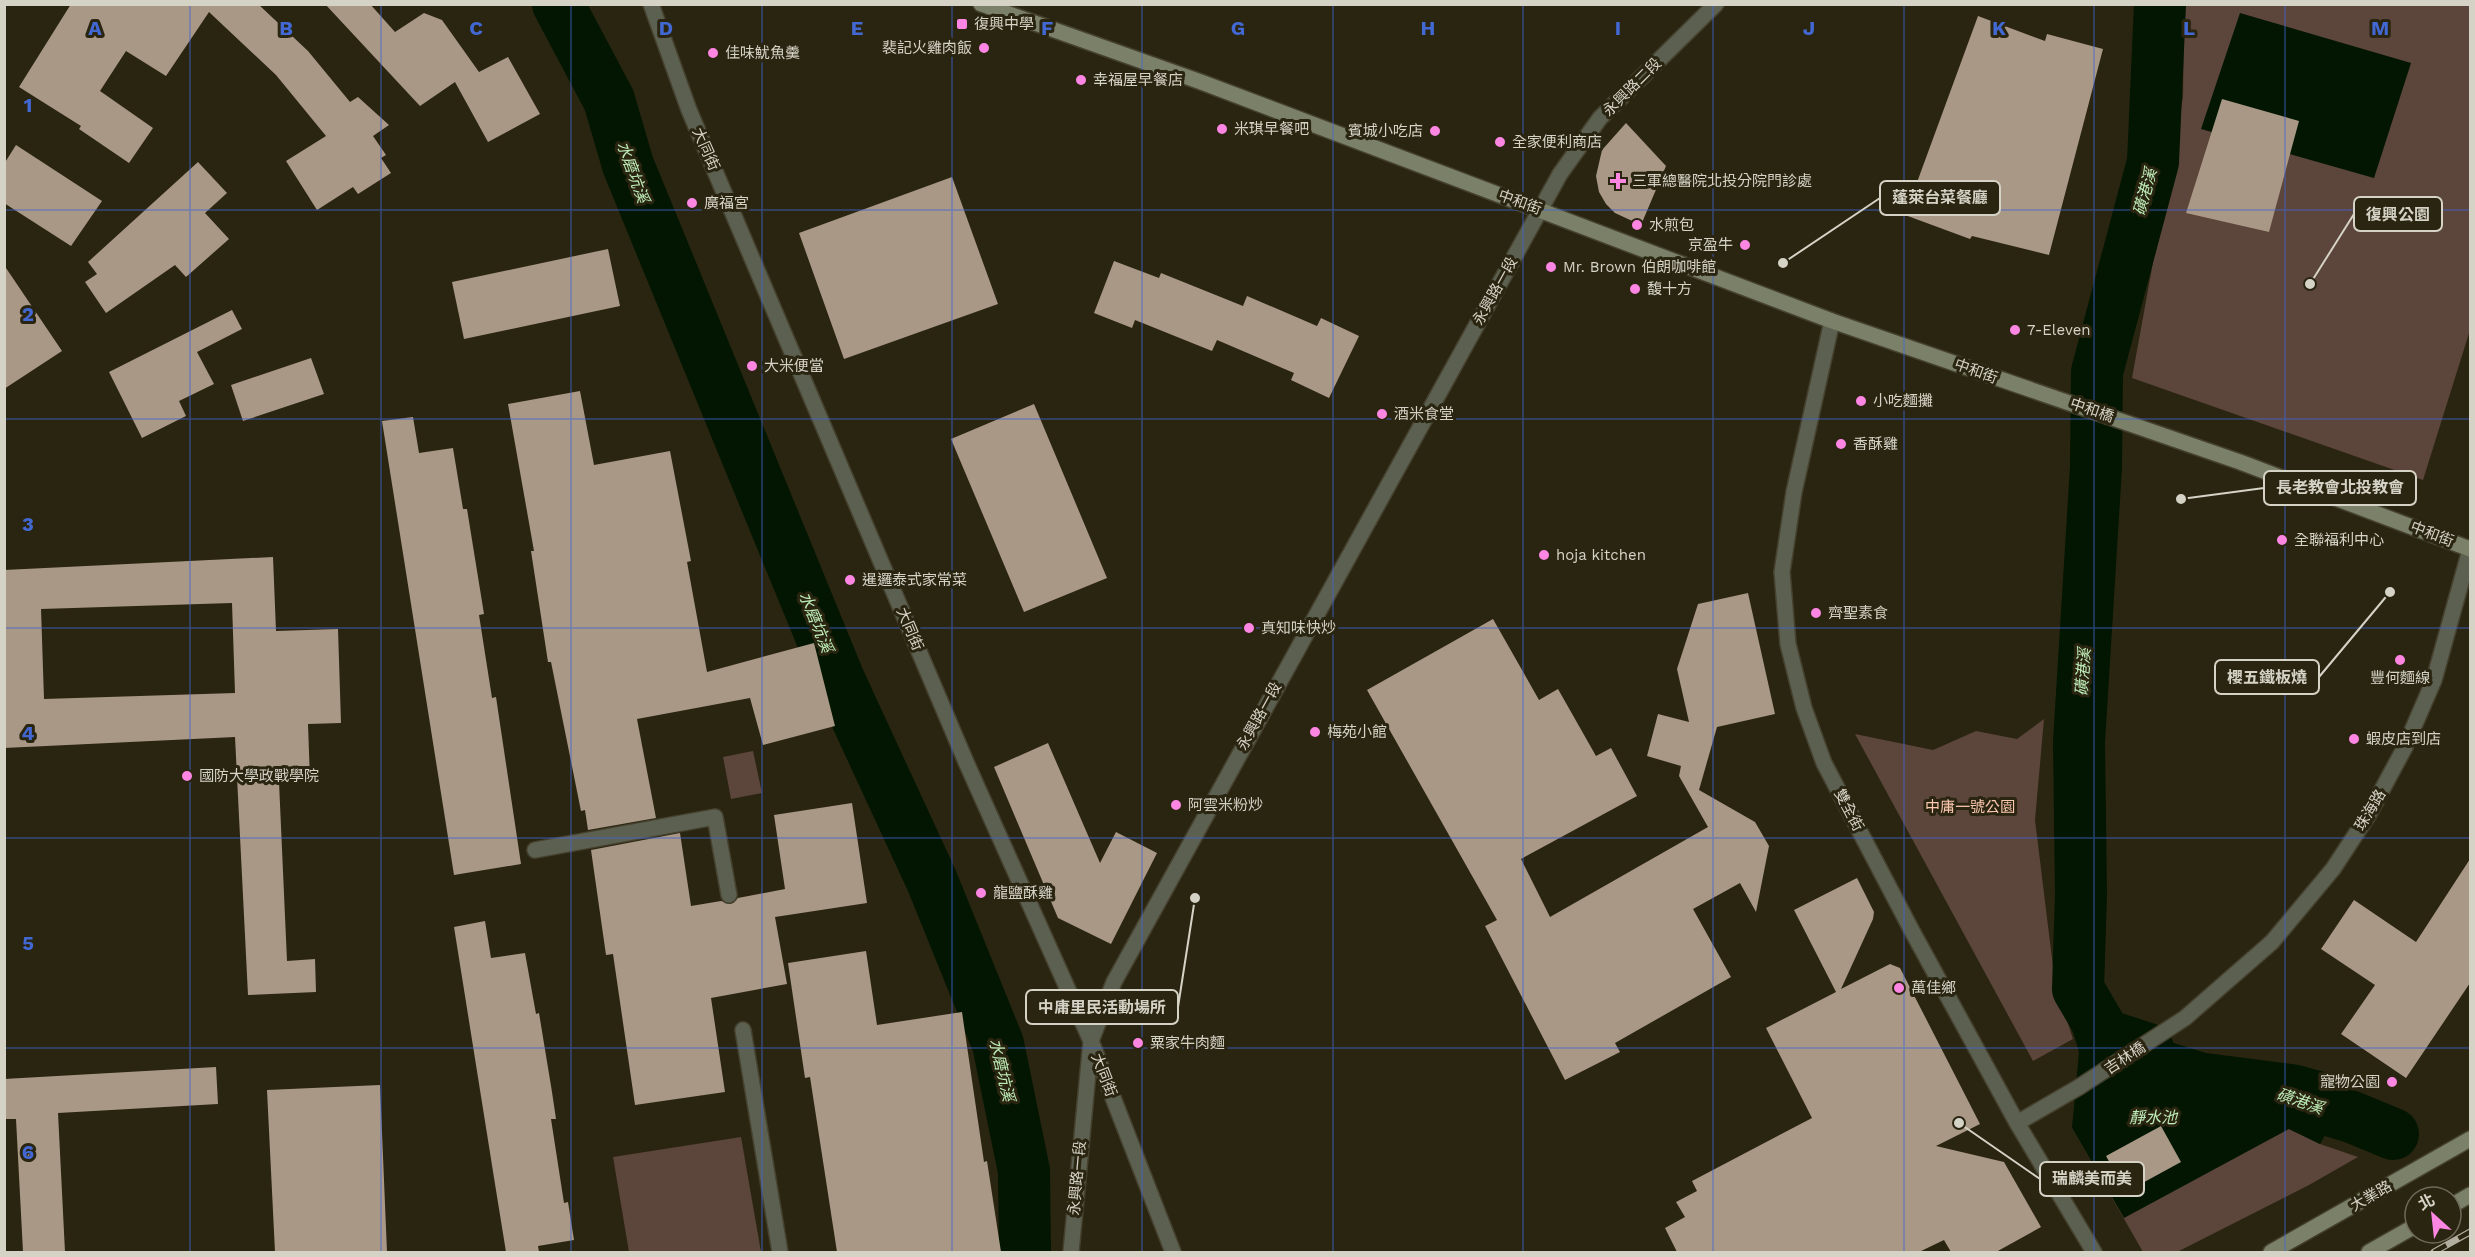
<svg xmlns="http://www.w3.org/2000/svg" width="2475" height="1257" viewBox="0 0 2475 1257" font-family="'Work Sans','Noto Sans TC',sans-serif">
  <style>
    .green { fill: #5c453a }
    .water { fill: #021601 }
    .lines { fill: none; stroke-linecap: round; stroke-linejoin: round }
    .river { stroke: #021601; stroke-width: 52 }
    .building { fill: #a99885; fill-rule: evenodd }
    .street-casing { stroke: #45412e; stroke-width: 18 }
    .secondary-casing { stroke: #45412e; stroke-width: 18 }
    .street { stroke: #5c6050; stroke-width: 15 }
    .secondary { stroke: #7b8168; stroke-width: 15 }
    .rail-casing { stroke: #b1aea0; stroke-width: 7 }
    .rail { stroke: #2a2511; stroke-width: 4.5; stroke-dasharray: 14; stroke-linecap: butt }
    .grid { fill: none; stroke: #4268d4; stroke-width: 1.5; stroke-opacity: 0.55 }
    .poi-dot { fill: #fd86e3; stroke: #2a2511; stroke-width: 2 }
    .labels { text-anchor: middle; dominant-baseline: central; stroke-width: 6; stroke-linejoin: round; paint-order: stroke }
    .poi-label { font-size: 15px; fill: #d5d2c6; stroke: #2a2511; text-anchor: start }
    .street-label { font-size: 15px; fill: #d5d2c6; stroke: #2a2511 }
    .park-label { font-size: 15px; fill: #fcc8af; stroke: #2a2511 }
    .water-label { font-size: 16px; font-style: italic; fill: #beedb9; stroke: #2a2511 }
    .grid-label { font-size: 20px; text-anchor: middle; font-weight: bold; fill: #4268d4; stroke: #2a2511; stroke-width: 6; stroke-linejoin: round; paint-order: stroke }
    .leader { fill: none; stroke: #d5d2c6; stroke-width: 2 }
    .callout-dot { fill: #d5d2c6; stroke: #2a2511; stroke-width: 2 }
    .callout { fill: #2a2511; stroke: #d5d2c6; stroke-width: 2 }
    .callout-label { font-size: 16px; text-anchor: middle; font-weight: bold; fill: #d5d2c6 }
  </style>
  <rect width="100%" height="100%" fill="#2a2511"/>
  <path class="green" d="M2184,5H2470V330L2423,480L2132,378L2183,97Z
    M2044,719L2035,820L2055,983L2073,1039L2033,1061L1855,734L1933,750L1976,731L2017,739Z
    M753,751L762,793L731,799L723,757Z
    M2106,1106L2289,1129L2320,1144L2358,1157L2309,1185L2177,1252H2143L2072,1128Z
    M741,1137L761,1252H629L613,1157Z"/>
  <path class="water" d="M2240,13L2411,63L2374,178L2201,129Z
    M2104,1003L2119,1026L2206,1053L2299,1065L2356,1081L2320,1144L2289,1129L2124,1218L2072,1128L2079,1052L2070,1022Z"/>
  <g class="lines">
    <path class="river" d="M558,4L609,100L628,165L840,682L932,881L998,1044L1024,1171L1025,1252
      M2148,1049L2105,1035L2078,989L2081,894L2079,742L2096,467L2097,372L2153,162L2160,4
      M2269,1092L2352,1117L2393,1134"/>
  </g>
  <path class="building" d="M71,4H258L308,51L350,102L358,97L389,125L373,136L386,155L381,158L391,173L358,194L353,187L317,210L286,161L326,136L276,75L209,12L166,76L126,51L100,91L153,128L129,163L79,129L81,126L19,87Z
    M325,4H370L395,32L424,13L442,20L479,72L508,57L540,114L488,142L455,82L420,106Z
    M1978,16L2045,41L2047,34L2103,49L2049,255L1972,236L1970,239L1905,215Z
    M2222,99L2299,121L2269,232L2186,213Z
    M1626,123L1666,166L1641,225L1615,213L1606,204L1599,192L1596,176L1602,150Z
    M16,145L102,201L71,246L4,203V164Z
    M198,162L227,193L205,213L229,239L186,277L175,265L106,313L85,282L97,274L88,262Z
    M952,177L998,304L844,359L799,233Z
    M608,249L620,306L464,339L452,282Z
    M1114,261L1159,278L1161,273L1243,306L1247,296L1317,326L1321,318L1359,336L1329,398L1291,380L1294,373L1217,340L1212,351L1135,320L1132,328L1094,313Z
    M4,265L62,351L4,389Z
    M232,310L242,329L197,352L214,384L179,401L186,416L142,438L109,372Z
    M311,358L324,394L243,421L231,385Z
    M580,391L594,465L670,451L691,561L687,562L707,672L814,643L835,726L763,745L750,698L637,719L656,818L588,830L585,810L581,811L551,662H548L531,551H534L508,404Z
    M1034,404L1107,578L1024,612L951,439Z
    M413,417L419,453L453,448L463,509H467L484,614L479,615L492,698L496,697L521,864L454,875L382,421Z
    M273,557L276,631L338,629L341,723L308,724L310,780L279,782L287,961L315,959L316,992L248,995L235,737L4,748V570ZM232,603L235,693L44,699L41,609Z
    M1748,593L1775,714L1717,727L1699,790L1755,822L1769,846L1756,912L1740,883L1693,909L1731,977L1615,1043L1620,1052L1565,1080L1485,926L1497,920L1367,690L1493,619L1539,700L1558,689L1596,756L1611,748L1637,796L1521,859L1550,917L1708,827L1679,776L1681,766L1647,756L1658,714L1689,722L1677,669L1698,604Z
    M1048,743L1100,863L1116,832L1157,853L1111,944L1058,918L994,767Z
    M852,803L867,903L775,917L787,984L711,998L725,1092L635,1105L613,954L606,955L591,850L680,833L691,906L721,901L731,904L738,898L785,889L774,815Z
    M2470,859V983L2406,1078L2341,1034L2375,985L2321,949L2354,900L2416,942Z
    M1857,878L1874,912L1873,919L1841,989L1890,964L1900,968L1980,1124L1936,1146L2004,1162L2041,1227L1996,1252H1951L1944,1240L1919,1252H1677L1665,1228L1685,1217L1676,1202L1697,1191L1692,1181L1812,1118L1766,1028L1836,992L1794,910Z
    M485,921L491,958L525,953L536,1014L539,1013L552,1092L556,1119H551L564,1203L568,1202L574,1240L538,1246L539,1252H506L495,1184L454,927Z
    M866,951L877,1025L962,1012L984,1162L987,1161L1001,1252H837L810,1077L805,1078L788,963Z
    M216,1067L218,1104L58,1113L65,1252H23L16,1119H4V1079Z
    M380,1085L387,1252H275L267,1090Z
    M2161,1126L2181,1162L2126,1192L2106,1156Z"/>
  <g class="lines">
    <g class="street-casing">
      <path id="street" d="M651,4L689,110L966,762L1091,1041L1173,1252
        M1832,321L1794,492L1782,572L1788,644L1804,708L1824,763L1912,931L2017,1123L2094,1252
        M535,850L715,817L729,895
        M743,1030L780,1252
        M2017,1123L2079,1087L2185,1018L2272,942L2333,869L2369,814L2405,747L2434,680L2470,550
        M1071,1252L1091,1041L1114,982L1560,174L1600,118L1716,4"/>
    </g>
    <g class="secondary-casing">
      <path id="secondary" d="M981,4L1201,82L1832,321L2240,462L2470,549
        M2451,1206L2470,1195
        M2271,1252L2470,1139
        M2369,1252L2415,1226"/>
    </g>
    <use href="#street" class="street"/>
    <use href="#secondary" class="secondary"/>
    <g class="rail-casing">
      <path id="rail" d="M2434,1252L2470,1232"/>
    </g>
    <use href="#rail" class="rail"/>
  </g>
  <path class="grid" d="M190,4V1252M381,4V1252M571,4V1252M762,4V1252M952,4V1252M1142,4V1252M1333,4V1252M1523,4V1252M1713,4V1252M1904,4V1252M2094,4V1252M2285,4V1252M4,210H2470M4,419H2470M4,628H2470M4,838H2470M4,1048H2470"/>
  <g class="poi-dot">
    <rect x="956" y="18" width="12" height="12" rx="3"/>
    <circle cx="984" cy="48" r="6"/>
    <circle cx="713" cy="53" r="6"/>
    <circle cx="1081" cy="80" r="6"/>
    <circle cx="1222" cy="129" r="6"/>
    <circle cx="1435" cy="131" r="6"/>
    <circle cx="1500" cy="142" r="6"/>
    <path d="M1615 172h6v6h6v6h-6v6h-6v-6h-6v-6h6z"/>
    <circle cx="692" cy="203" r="6"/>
    <circle cx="1637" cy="225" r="6"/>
    <circle cx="1745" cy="245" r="6"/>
    <circle cx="1551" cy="267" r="6"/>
    <circle cx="1635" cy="289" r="6"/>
    <circle cx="2015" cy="330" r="6"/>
    <circle cx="752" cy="366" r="6"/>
    <circle cx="1861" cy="401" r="6"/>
    <circle cx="1382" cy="414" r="6"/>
    <circle cx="1841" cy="444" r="6"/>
    <circle cx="2282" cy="540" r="6"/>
    <circle cx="1544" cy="555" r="6"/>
    <circle cx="850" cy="580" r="6"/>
    <circle cx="1816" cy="613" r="6"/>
    <circle cx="1249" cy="628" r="6"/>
    <circle cx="2400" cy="660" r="6"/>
    <circle cx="1315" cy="732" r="6"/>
    <circle cx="2354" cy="739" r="6"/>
    <circle cx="187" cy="776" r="6"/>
    <circle cx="1176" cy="805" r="6"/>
    <circle cx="981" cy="893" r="6"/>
    <circle cx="1899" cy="988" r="6"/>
    <circle cx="1138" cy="1043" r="6"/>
    <circle cx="2392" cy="1082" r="6"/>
  </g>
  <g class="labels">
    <g class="poi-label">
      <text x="974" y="24">復興中學</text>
      <text x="972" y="48" text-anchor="end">裴記火雞肉飯</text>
      <text x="725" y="53">佳味魷魚羹</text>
      <text x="1093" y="80">幸福屋早餐店</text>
      <text x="1234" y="129">米琪早餐吧</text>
      <text x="1423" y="131" text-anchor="end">賓城小吃店</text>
      <text x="1512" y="142">全家便利商店</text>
      <text x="1632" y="181">三軍總醫院北投分院門診處</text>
      <text x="704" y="203">廣福宮</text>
      <text x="1649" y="225">水煎包</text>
      <text x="1733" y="245" text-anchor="end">京盈牛</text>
      <text x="1563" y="267">Mr. Brown 伯朗咖啡館</text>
      <text x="1647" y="289">馥十方</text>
      <text x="2027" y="330">7-Eleven</text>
      <text x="764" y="366">大米便當</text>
      <text x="1873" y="401">小吃麵攤</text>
      <text x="1394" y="414">酒米食堂</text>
      <text x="1853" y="444">香酥雞</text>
      <text x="2294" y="540">全聯福利中心</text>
      <text x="1556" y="555">hoja kitchen</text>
      <text x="862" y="580">暹邏泰式家常菜</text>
      <text x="1828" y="613">齊聖素食</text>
      <text x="1261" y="628">真知味快炒</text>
      <text x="2400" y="678" text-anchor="middle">豐何麵線</text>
      <text x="1327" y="732">梅苑小館</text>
      <text x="2366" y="739">蝦皮店到店</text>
      <text x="199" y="776">國防大學政戰學院</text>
      <text x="1188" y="805">阿雲米粉炒</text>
      <text x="993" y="893">龍鹽酥雞</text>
      <text x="1911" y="988">萬佳鄉</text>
      <text x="1150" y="1043">粟家牛肉麵</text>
      <text x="2380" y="1082" text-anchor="end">寵物公園</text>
    </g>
    <g class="street-label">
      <text transform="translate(1632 87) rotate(-45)">永興路二段</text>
      <text transform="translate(706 149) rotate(66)">大同街</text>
      <text transform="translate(1520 202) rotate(20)">中和街</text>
      <text transform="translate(1495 291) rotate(-61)">永興路一段</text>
      <text transform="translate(1976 371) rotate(20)">中和街</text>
      <text transform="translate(2092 410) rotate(19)">中和橋</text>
      <text transform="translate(2432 534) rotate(21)">中和街</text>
      <text transform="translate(910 629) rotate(67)">大同街</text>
      <text transform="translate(1259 716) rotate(-61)">永興路一段</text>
      <text transform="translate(1849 810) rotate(62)">雙全街</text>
      <text transform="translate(2370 810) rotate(-59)">珠海路</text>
      <text transform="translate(2125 1058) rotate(-33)">吉林橋</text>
      <text transform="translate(1104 1075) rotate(69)">大同街</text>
      <text transform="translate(1077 1178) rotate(-85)">永興路一段</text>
      <text transform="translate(2371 1196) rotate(-30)">大業路</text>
    </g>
    <g class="park-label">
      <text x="1970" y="807">中庸一號公園</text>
    </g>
    <g class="water-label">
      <text transform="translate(633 172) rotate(70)">水磨坑溪</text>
      <text transform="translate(2145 192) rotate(-75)">磺港溪</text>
      <text transform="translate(816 622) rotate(68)">水磨坑溪</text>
      <text transform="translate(2083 672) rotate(-86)">磺港溪</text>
      <text transform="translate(1002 1070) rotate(77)">水磨坑溪</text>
      <text transform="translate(2300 1101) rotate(19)">磺港溪</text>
      <text x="2153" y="1117">靜水池</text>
    </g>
  </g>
  <g class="grid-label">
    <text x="95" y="35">A</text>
    <text x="286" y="35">B</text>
    <text x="476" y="35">C</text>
    <text x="666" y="35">D</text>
    <text x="857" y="35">E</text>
    <text x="1047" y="35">F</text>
    <text x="1238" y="35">G</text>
    <text x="1428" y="35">H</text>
    <text x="1618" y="35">I</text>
    <text x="1809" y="35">J</text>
    <text x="1999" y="35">K</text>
    <text x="2189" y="35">L</text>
    <text x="2380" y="35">M</text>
    <text x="28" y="112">1</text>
    <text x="28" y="321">2</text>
    <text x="28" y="531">3</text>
    <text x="28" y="740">4</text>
    <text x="28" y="950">5</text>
    <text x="28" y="1159">6</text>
  </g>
  <path class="leader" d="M1783 263L1880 198M2310 284L2354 214M2181 499L2264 488M2390 592L2319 677M1195 898L1178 1007M1959 1123L2040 1179"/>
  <g class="callout-dot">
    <circle cx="1783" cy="263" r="6"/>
    <circle cx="2310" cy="284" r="6"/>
    <circle cx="2181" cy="499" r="6"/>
    <circle cx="2390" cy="592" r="6"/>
    <circle cx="1195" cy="898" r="6"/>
    <circle cx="1959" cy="1123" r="6"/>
  </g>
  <g class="callout">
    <rect x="1880" y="181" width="120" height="34" rx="6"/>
    <rect x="2354" y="197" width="88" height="34" rx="6"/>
    <rect x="2264" y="471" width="152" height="34" rx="6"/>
    <rect x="2215" y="660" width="104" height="34" rx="6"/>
    <rect x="1026" y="990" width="152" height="34" rx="6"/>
    <rect x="2040" y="1162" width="104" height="34" rx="6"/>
  </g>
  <g class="callout-label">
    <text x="1940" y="203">蓬萊台菜餐廳</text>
    <text x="2398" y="220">復興公園</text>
    <text x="2340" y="493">長老教會北投教會</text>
    <text x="2267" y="683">櫻五鐵板燒</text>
    <text x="1102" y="1013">中庸里民活動場所</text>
    <text x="2092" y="1184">瑞麟美而美</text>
  </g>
  <rect width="2475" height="1257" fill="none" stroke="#d5d2c6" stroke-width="12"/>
  <g transform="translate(2433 1215) rotate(333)"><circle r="28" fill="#2a2511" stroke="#6e6a59" stroke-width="1.5"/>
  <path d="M0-4.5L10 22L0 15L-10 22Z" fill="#fd86e3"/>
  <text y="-9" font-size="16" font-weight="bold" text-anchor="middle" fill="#d5d2c6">北</text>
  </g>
</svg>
